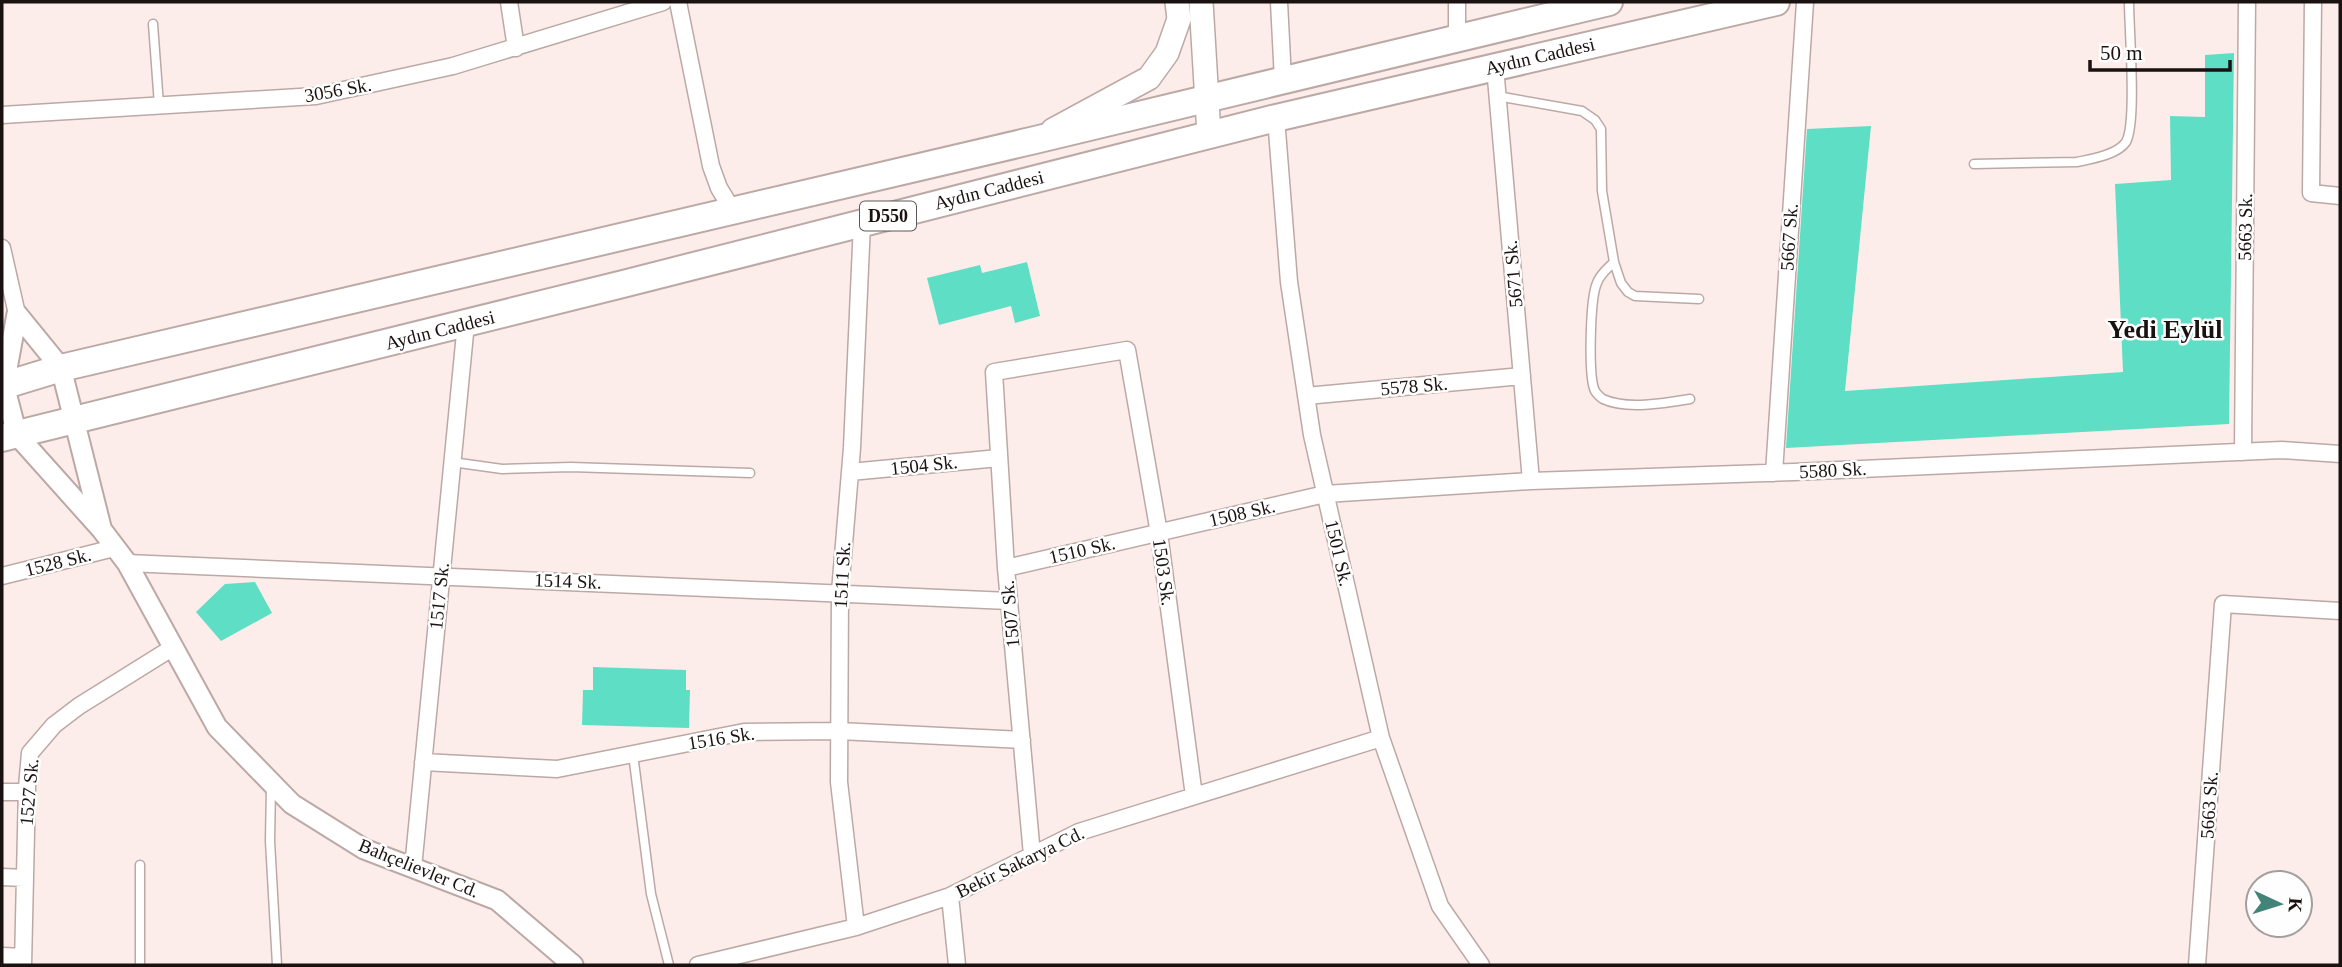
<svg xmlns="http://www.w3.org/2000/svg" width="2342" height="967" viewBox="0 0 2342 967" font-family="Georgia,serif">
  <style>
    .building { fill: #5edec5 }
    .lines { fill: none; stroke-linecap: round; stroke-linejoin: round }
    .service-casing { stroke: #bca9a6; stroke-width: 11 }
    .minor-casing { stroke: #bca9a6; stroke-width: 19 }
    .tertiary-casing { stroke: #bca9a6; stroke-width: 23 }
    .secondary-casing { stroke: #bca9a6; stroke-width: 26 }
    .trunk-casing { stroke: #bca9a6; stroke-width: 30 }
    .service { stroke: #fff; stroke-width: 8 }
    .minor { stroke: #fff; stroke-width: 16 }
    .tertiary { stroke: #fff; stroke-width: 19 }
    .secondary { stroke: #fff; stroke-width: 23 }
    .trunk { stroke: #fff; stroke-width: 26 }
    .labels { text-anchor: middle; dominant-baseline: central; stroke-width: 5; stroke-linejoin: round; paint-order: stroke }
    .shield { fill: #fefefe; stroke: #5e5958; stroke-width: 2 }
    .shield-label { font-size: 18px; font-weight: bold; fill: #191211 }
    .street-label { font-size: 19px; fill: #191211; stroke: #fefefe }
    .district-label { font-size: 26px; font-weight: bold; fill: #191211; stroke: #fefefe }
  </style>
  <rect width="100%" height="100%" fill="#fdedea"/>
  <path class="building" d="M2234,53L2229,424L1786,448L1807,129L1871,126L1845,391L2123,372L2115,184L2171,180L2170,116L2205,117V55Z
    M1027,262L1040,316L1015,323L1011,306L939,325L927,278L980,265L982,273Z
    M255,582L272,613L221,641L196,612L225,584Z
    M593,667L686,670V690H690L689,728L582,725L583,690H593Z"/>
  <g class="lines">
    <g class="service-casing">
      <path id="service" d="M153,24L159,105
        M1497,96L1582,111L1595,120L1601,129L1602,191L1614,262L1621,283L1628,292L1635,296L1699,299
        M1974,164L2077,162C2091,159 2117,155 2126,142C2137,123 2129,29 2129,2
        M1614,262C1608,268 1600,274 1597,283C1590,298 1588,377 1595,391C1596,393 1601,398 1603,399C1626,410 1666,403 1690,399
        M452,462L502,469L571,467L750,473
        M633,754L651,894L669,965
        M271,786L270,841L277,965
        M140,965V865"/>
    </g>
    <g class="minor-casing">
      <path id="minor" d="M509,2L516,48
        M678,2L711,166L719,188L733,211
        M1279,2L1283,80
        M1457,2V39
        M2313,2L2311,193L2340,196
        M1495,67L1531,481
        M2,115L316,96L453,66L663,2
        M1276,118L1289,282L1312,435L1381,738L1440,906L1481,965
        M2,248L17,314
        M1306,396L1522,376
        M2243,452L2247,2
        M850,472L999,458
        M1774,473L1805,2
        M127,563L1009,601
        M1006,568L1325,494L1531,481L1794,472L2282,450L2340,454
        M2,576L114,548
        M423,762L557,769L744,732L839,731L1022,740
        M2,792H27
        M1032,855L1006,568L994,372L1127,350L1159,533L1194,796
        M413,868L466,323
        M2,877L24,878
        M950,896L957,965
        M856,927L839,782L840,592L852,448L862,223
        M2,956L23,957
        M23,965L27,787L30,753L54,725L79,706L172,648
        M698,965L856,927L950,896L1079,832L1381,738
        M2197,965L2223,604L2340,611"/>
    </g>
    <g class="tertiary-casing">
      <path id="tertiary" d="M17,314L4,385L17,435L102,530L127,563L217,727L292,804L364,849L497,900L573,965
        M17,314L61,368L101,527"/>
    </g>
    <g class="secondary-casing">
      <path id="secondary" d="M1201,2L1209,135
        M1053,130L1149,78L1167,53L1179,19L1177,2"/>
    </g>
    <g class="trunk-casing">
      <path id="trunk" d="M2,386L61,368L1035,140L1609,2
        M2,438L623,284L1276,118L1776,2"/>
    </g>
    <use href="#service" class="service"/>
    <use href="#minor" class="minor"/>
    <use href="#tertiary" class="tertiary"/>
    <use href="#secondary" class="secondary"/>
    <use href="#trunk" class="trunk"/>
  </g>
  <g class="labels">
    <rect class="shield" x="860" y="201.5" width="56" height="29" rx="5"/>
    <g class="shield-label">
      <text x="888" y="216">D550</text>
    </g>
    <g class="street-label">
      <text transform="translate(1540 56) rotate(-13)">Aydın Caddesi</text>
      <text transform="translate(338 90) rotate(-10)">3056 Sk.</text>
      <text transform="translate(989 190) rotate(-14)">Aydın Caddesi</text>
      <text transform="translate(2245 227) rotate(-89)">5663 Sk.</text>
      <text transform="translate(1789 237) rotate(-86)">5667 Sk.</text>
      <text transform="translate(1513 274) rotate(-95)">5671 Sk.</text>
      <text transform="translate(440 330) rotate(-14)">Aydın Caddesi</text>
      <text transform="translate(1414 386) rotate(-5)">5578 Sk.</text>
      <text transform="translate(924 465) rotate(-6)">1504 Sk.</text>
      <text transform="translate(1833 470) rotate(-3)">5580 Sk.</text>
      <text transform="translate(1242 513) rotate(-13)">1508 Sk.</text>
      <text transform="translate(1082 550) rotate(-13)">1510 Sk.</text>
      <text transform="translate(1339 553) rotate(77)">1501 Sk.</text>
      <text transform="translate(58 562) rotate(-14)">1528 Sk.</text>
      <text transform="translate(1164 572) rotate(82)">1503 Sk.</text>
      <text transform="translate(842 575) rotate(-87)">1511 Sk.</text>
      <text transform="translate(568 581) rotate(2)">1514 Sk.</text>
      <text transform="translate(439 596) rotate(-84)">1517 Sk.</text>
      <text transform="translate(1010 614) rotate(-95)">1507 Sk.</text>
      <text transform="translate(721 738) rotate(-9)">1516 Sk.</text>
      <text transform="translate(29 792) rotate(-85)">1527 Sk.</text>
      <text transform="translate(2209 805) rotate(-86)">5663 Sk.</text>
      <text transform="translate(1020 862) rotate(-26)">Bekir Sakarya Cd.</text>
      <text transform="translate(419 868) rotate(22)">Bahçelievler Cd.</text>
    </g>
    <g class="district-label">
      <text x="2165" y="329">Yedi Eylül</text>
    </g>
  </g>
  <rect width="2342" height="967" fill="none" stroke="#191211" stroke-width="7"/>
  <g transform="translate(2279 904) rotate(94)"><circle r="33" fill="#fefefe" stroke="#a2a09f" stroke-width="2"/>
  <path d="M0-5L12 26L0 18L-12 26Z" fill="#428578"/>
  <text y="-10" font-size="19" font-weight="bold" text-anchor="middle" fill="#191211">K</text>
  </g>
  <path d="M2090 60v10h140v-10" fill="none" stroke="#191211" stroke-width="3.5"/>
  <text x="2100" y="60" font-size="21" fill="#191211" stroke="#fefefe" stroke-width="5" paint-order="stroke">50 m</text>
</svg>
